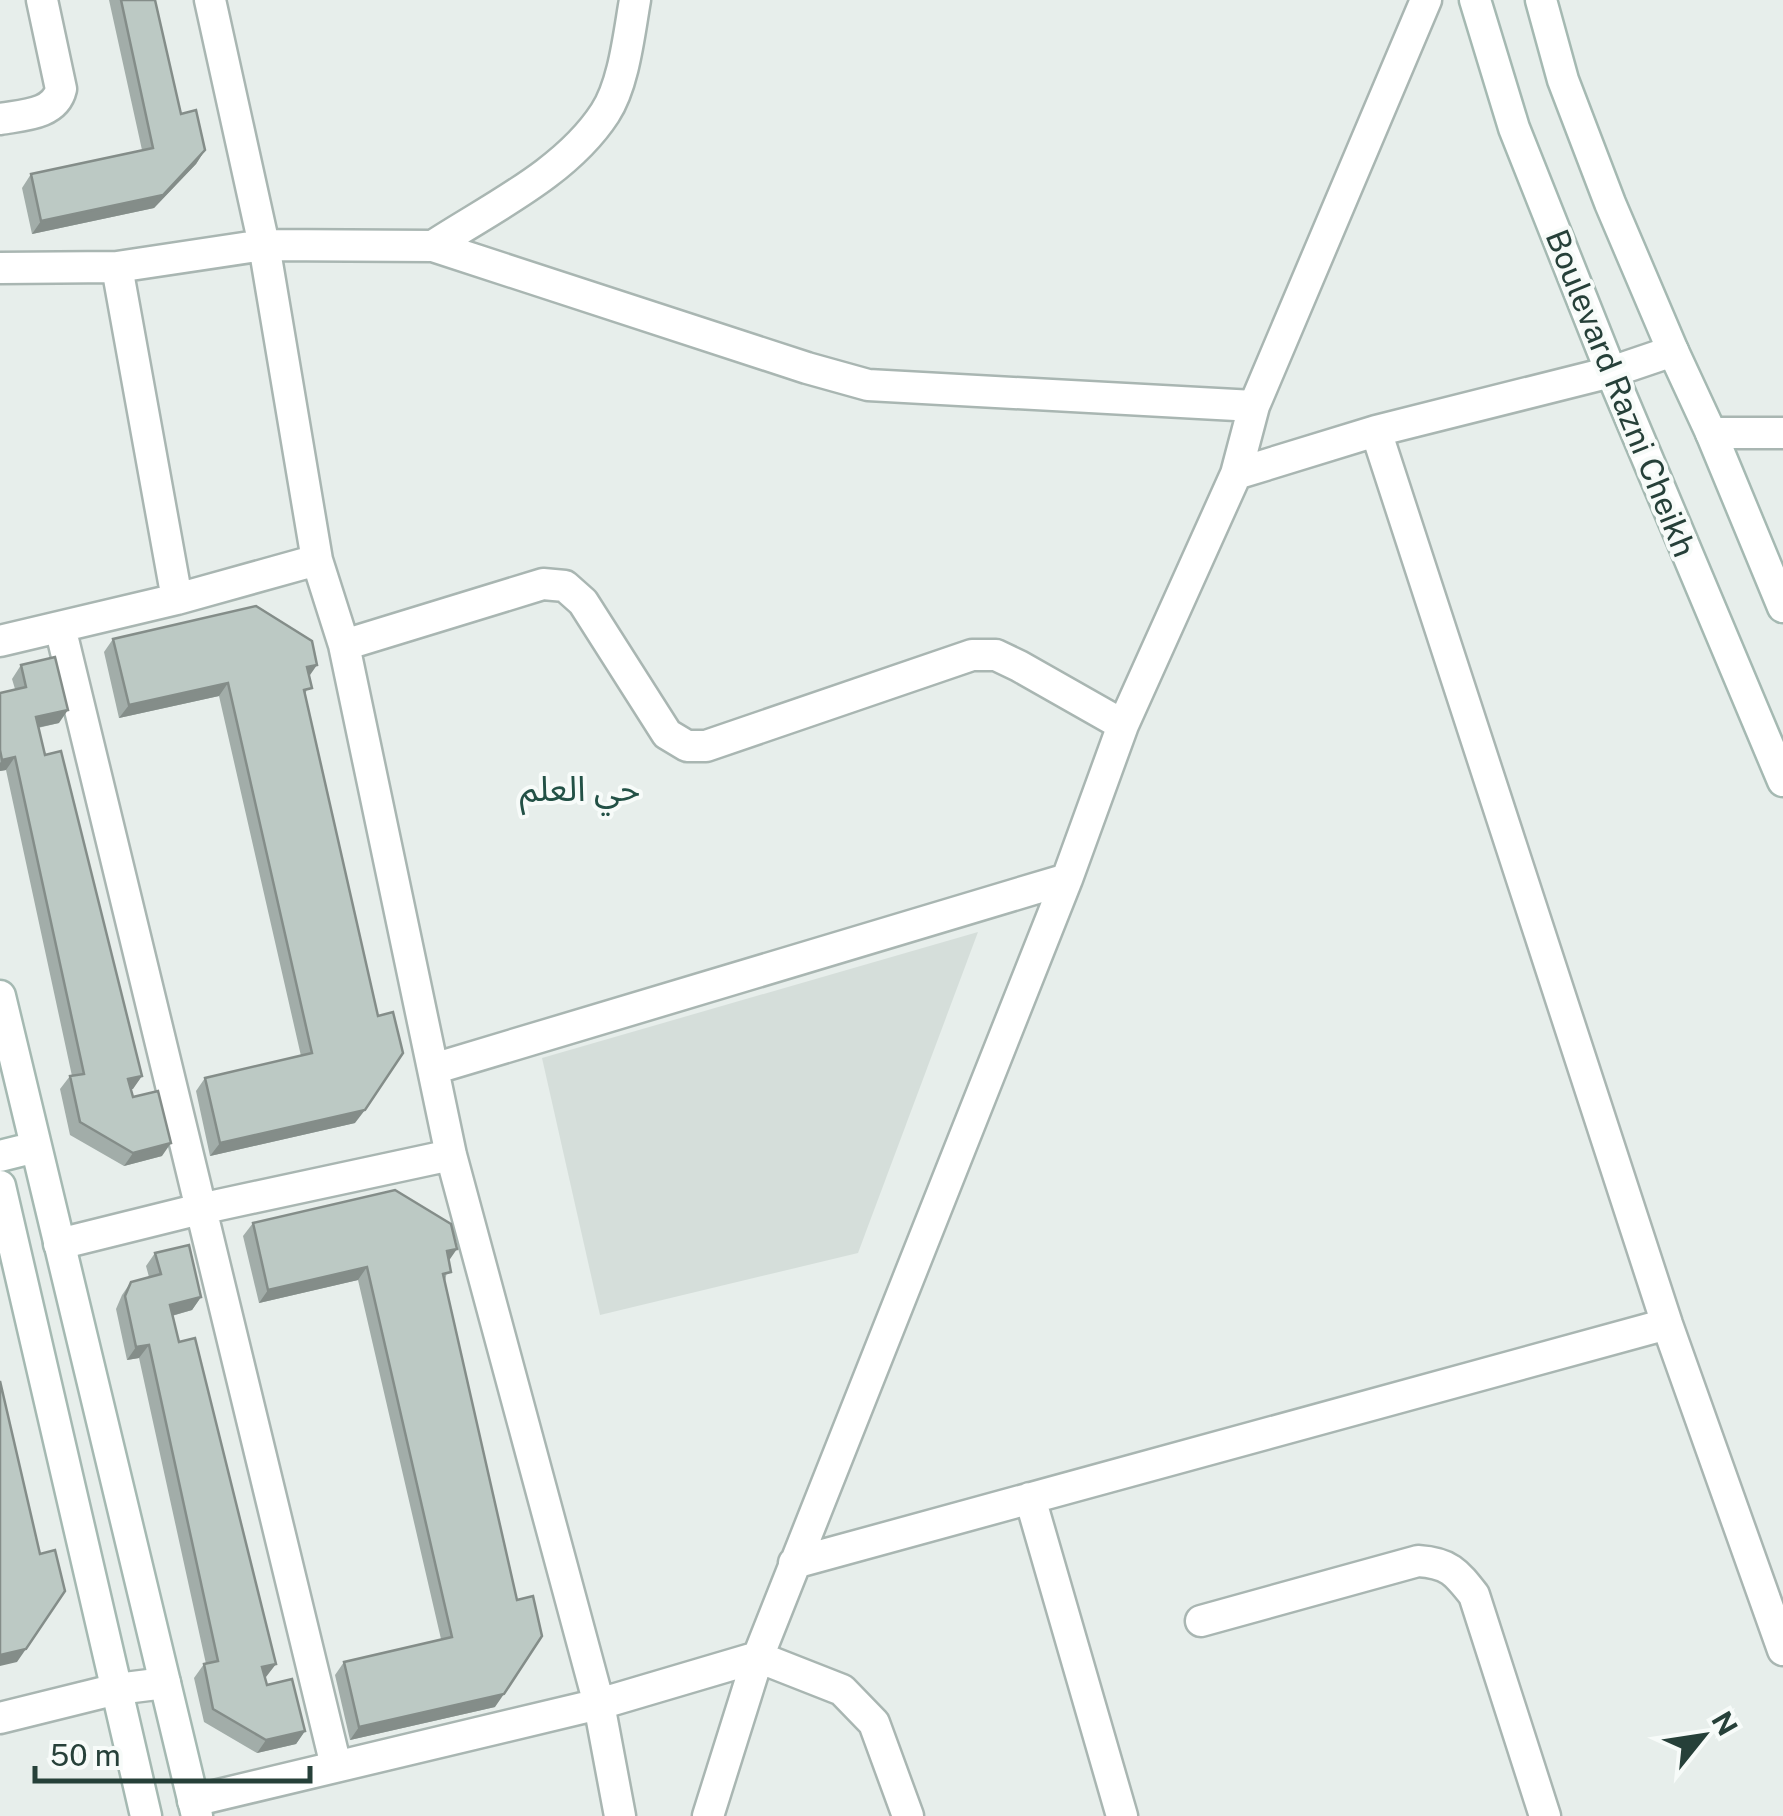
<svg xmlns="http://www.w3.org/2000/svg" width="1783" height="1816" viewBox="0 0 1783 1816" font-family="'Public Sans','Noto Sans Arabic',sans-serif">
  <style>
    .built { fill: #d5deda }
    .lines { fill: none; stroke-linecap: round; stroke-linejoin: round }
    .street-casing { stroke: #a9b6b2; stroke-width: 35 }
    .secondary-casing { stroke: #a5b9b2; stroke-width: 35 }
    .street { stroke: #fff; stroke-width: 30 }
    .secondary { stroke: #fff; stroke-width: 30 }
    .wall { fill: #a2ada9 }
    .shaded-wall { fill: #848d89 }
    .building { fill: #bcc9c4; stroke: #848d89; stroke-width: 2.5 }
    .labels { text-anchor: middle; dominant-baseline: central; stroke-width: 8; stroke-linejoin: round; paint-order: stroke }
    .street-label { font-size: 32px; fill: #264039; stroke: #f7fbf9 }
    .neighbourhood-label { font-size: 35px; fill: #235146; stroke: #f7fbf9 }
  </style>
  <rect width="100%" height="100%" fill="#e7eeeb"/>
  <path class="built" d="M978,932L858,1253L600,1315L542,1058Z"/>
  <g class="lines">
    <g class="street-casing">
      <path id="street" d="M210,0L264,245L317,560L344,645L451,1155L599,1704L620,1816
        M0,119C22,115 55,115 61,89L42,0
        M433,246C491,208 566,173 605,113C624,84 629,34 635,0
        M117,267L177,599
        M0,268L117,267L264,245L433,246L807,368L868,385L1254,406
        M1376,431L1667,1324L1783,1650
        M1711,433H1783
        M1236,474L1376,431L1611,372L1673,351
        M60,627L336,1766
        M0,641L177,599L317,560
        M344,645L543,584L565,586L583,602L667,734L687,746H706L972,655H996L1019,666L1123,725
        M433,1069L1067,879
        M59,1244L200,1209L451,1155
        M1030,1498L1122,1816
        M794,1563L1667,1324
        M1201,1621L1418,1561C1449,1563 1456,1572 1474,1595L1545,1816
        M0,1718L117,1689L165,1683
        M193,1801L599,1704L758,1657L842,1690L874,1723L908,1816
        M708,1816L758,1657L1067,879L1123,725L1236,474L1254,406L1426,0"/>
    </g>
    <g class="secondary-casing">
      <path id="secondary" d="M1475,0L1514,128L1611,372L1783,781
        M1541,0L1563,80L1610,203L1673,351L1711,433L1783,607
        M0,996L197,1816
        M0,1156L36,1147
        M0,1186L146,1816"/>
    </g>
    <use href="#street" class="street"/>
    <use href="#secondary" class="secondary"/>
  </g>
  <path class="wall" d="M109,0H155L181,114L205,150L196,164L154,208L32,234L22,188L31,174L142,150Z
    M113,639L309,676L305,698L355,1123L210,1156L196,1091L205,1078L301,1056L219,696L119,718L104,652Z
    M21,665L59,723L38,728L142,1076L131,1090L133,1097L162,1156L124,1166L70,1135L60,1089L70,1076H72L6,770L0,771V693L15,689L12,679Z
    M253,1223L449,1260L445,1282L495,1707L350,1740L335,1675L344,1662L441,1639L358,1280L259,1303L243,1236Z
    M155,1253L201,1297L192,1310L172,1316L276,1664L265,1677L267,1685L305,1731L296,1744L257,1753L204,1722L194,1678L204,1664H206L139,1358L127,1360L116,1309L122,1295L131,1282L149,1277L146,1266Z"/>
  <path class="shaded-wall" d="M205,150L196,164L154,208L32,234L41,221Z
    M317,665L308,678L307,667Z
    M228,683L219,696L119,718L129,705Z
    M68,710L59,723L26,730L36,717Z
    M15,757L6,770L0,771V763L2,760Z
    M142,1076L133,1089L119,1092L128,1079Z
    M365,1110L355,1123L210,1156L220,1143Z
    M171,1143L162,1156L124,1166L133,1153Z
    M457,1249L448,1262L447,1251Z
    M367,1267L358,1280L259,1303L268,1290Z
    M201,1297L192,1310L160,1319L170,1305Z
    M149,1345L139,1358L127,1360L136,1347Z
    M26,1649L17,1662L0,1666V1655Z
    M276,1664L266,1677L253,1680L262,1667Z
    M504,1694L495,1707L350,1740L359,1727Z
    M305,1731L296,1744L257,1753L266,1740Z"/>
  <path class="building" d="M121,0H155L181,114L196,110L205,150L163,195L41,221L31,174L153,148Z
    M256,606L312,641L317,665L307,667L312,688L304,690L378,1016L393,1012L403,1053L365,1110L220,1143L205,1078L312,1053L228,683L129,705L113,639Z
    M55,657L68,710L36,717L45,755L61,751L142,1076L128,1079L133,1097L158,1091L171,1143L133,1153L80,1122L70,1076L84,1074L15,757L2,760L0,750V693L26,687L21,665Z
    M395,1190L451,1224L457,1249L447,1251L451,1272L443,1274L517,1600L533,1596L542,1636L504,1694L359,1727L344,1662L452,1637L367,1267L268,1290L253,1223Z
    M189,1245L201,1297L170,1305L179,1342L195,1338L276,1664L262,1667L267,1685L292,1679L305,1731L266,1740L213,1709L204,1664L218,1661L149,1345L136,1347L125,1296L131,1282L161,1274L155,1253Z
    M0,1381L40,1554L55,1550L65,1591L26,1649L0,1655Z"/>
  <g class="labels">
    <g class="street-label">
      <text transform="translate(1621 393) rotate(68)">Boulevard Razni Cheikh</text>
    </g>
    <g class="neighbourhood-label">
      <text x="580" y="788">حي العلم</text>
    </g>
  </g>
  <g transform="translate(1703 1736) rotate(60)" stroke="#f7fbf9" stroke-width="8" paint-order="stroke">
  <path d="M0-8L18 38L0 25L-18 38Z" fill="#264039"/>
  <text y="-15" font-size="28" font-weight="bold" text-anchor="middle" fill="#264039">N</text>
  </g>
  <path d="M35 1766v15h275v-15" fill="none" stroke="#264039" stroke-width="5"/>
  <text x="50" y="1766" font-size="30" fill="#264039" stroke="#f7fbf9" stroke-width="8" paint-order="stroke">50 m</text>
</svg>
